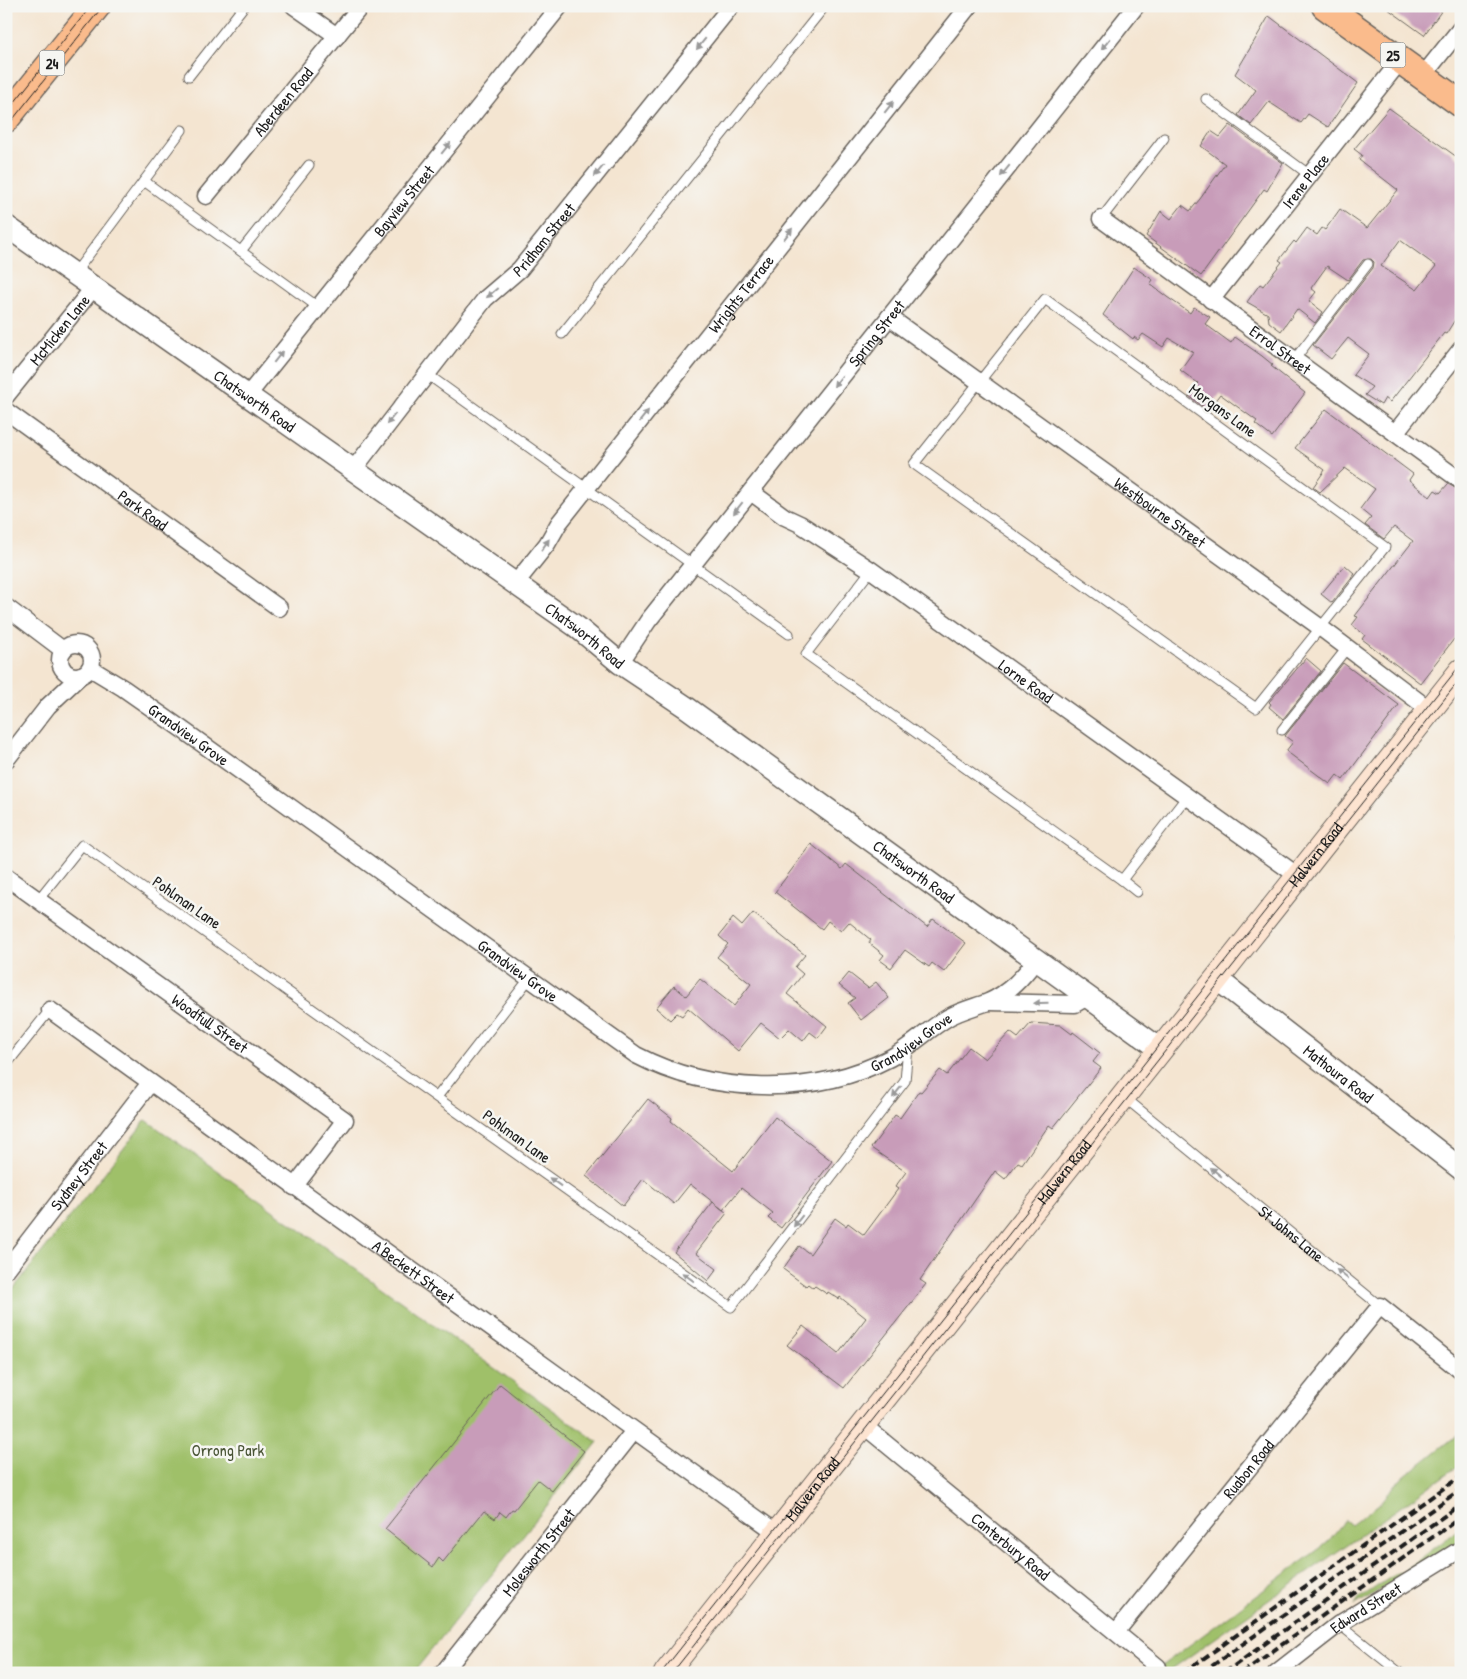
<svg xmlns="http://www.w3.org/2000/svg" width="1467" height="1679" viewBox="0 0 1467 1679" font-family="'Patrick Hand',sans-serif">
  <style>
    .green { fill: #9fc069; stroke: #5e6e42 }
    .building { fill: #c89cb9; fill-rule: evenodd }
    .lines { fill: none; stroke-linecap: round; stroke-linejoin: round }
    .service-casing { stroke: #68625b; stroke-width: 11 }
    .minor-casing { stroke: #68625b; stroke-width: 19 }
    .tertiary-casing { stroke: #68625b; stroke-width: 24 }
    .secondary-casing { stroke: #68625b; stroke-width: 26 }
    .primary-casing { stroke: #68625b; stroke-width: 29 }
    .service { stroke: #fff; stroke-width: 9 }
    .minor { stroke: #fff; stroke-width: 16 }
    .tertiary { stroke: #fff; stroke-width: 21 }
    .secondary { stroke: #fde4d1; stroke-width: 24 }
    .primary { stroke: #fabb8c; stroke-width: 26 }
    .tram { stroke: #1c1c1c; stroke-width: 1 }
    .rail { stroke: #1c1c1c; stroke-width: 4; stroke-dasharray: 8 4; stroke-linecap: butt }
    .oneway { fill: #999 }
    .labels { text-anchor: middle; dominant-baseline: central; stroke-width: 5; stroke-linejoin: round; paint-order: stroke }
    .shield { fill: #f6f6f2; stroke: #5d5d5c; stroke-width: 1 }
    .shield-label { font-size: 15px; font-weight: bold; fill: #1c1c1c }
    .street-label { font-size: 16px; fill: #1c1c1c; stroke: #f6f6f2 }
    .park-label { font-size: 16px; fill: #4a5537; stroke: #f6f6f2 }
  </style>
  <rect width="100%" height="100%" fill="#f6f6f2"/>
  <filter id="ink" filterUnits="userSpaceOnUse"><feTurbulence type="fractalNoise" baseFrequency=".02" numOctaves="2"/><feDisplacementMap in="SourceGraphic" scale="10" xChannelSelector="R" yChannelSelector="G"/><feConvolveMatrix kernelMatrix="1 2 1 2 8 2 1 2 1" color-interpolation-filters="sRGB"/></filter>
  <filter id="wash" filterUnits="userSpaceOnUse"><feTurbulence type="fractalNoise" baseFrequency=".0096" numOctaves="4" result="noise"/><feDisplacementMap in="SourceGraphic" scale="20" xChannelSelector="R" yChannelSelector="G"/><feGaussianBlur stdDeviation="1.12" result="paint"/><feColorMatrix in="noise" values="0 0 0 0 0 0 0 0 0 0 0 0 0 0 0 0 0 1.4 0 .05"/><feComposite in="paint" operator="in"/></filter>
  <g filter="url(#wash)">
    <rect width="100%" height="100%" fill="#f4e5d1"/>
    <path class="green" d="M146,1120L598,1442L413,1673H6V1298Z
      M1461,1432V1464L1169,1671L1157,1673L1164,1664L1327,1543L1345,1520L1351,1525L1379,1504L1395,1484Z
      M1461,1528V1541L1355,1605L1360,1598L1397,1573L1403,1572Z"/>
    <g id="blocks">
      <path class="building" d="M1384,6H1445L1424,35Z
        M1269,16L1358,83L1328,127L1308,114L1301,123L1269,102L1251,125L1238,115L1256,90L1235,74Z
        M1389,108L1461,160V310L1446,334L1444,333L1390,402L1385,398L1381,405L1365,395L1372,387L1353,375L1369,354L1348,338L1331,359L1313,345L1373,268L1374,262L1371,259L1363,260L1348,280L1327,266L1311,288L1316,292L1309,301L1323,312L1315,323L1297,309L1281,331L1269,322L1268,314L1247,302L1260,284L1263,286L1282,262L1279,260L1294,241L1296,243L1307,228L1317,235L1322,228L1325,230L1340,209L1367,228L1398,190L1359,160L1362,155L1354,149ZM1400,240L1436,266L1417,290L1381,266Z
        M1230,125L1283,163L1267,191L1264,189L1201,276L1146,236L1161,211L1171,219L1182,205L1190,211L1200,199L1225,164L1201,146L1211,131L1220,137Z
        M1134,267L1153,280L1150,284L1167,297L1190,313L1194,307L1210,317L1205,324L1231,343L1235,337L1262,356L1273,365L1271,366L1305,393L1272,437L1255,424L1257,421L1220,394L1208,410L1189,396L1198,383L1180,370L1193,352L1169,338L1163,347L1143,334L1138,340L1134,337L1133,339L1103,315Z
        M1326,409L1413,474L1409,480L1430,497L1435,490L1440,493L1448,484L1461,491V630L1420,683L1362,639L1365,635L1352,625L1358,617L1355,616L1413,541L1394,527L1384,539L1365,525L1371,518L1360,509L1375,489L1345,468L1320,492L1313,487L1325,470L1295,448Z
        M1345,565L1355,574L1332,603L1321,594Z
        M1306,658L1321,671L1283,719L1269,707L1271,704L1269,702Z
        M1343,663L1399,705L1343,780L1337,775L1330,784L1286,751L1293,742L1285,736Z
        M811,844L842,869L846,864L927,927L933,919L966,943L944,972L932,963L929,967L905,950L891,968L880,960L884,955L869,943L871,940L849,922L841,931L828,921L822,929L775,892Z
        M753,913L805,955L795,967L803,974L787,994L827,1026L818,1038L810,1032L803,1041L789,1029L780,1038L761,1023L738,1051L688,1008L682,1016L677,1013L670,1020L656,1008L674,986L686,996L700,979L734,1006L751,984L717,957L728,944L719,936L733,918L742,926Z
        M849,973L868,988L876,982L889,998L861,1020L848,1003L855,998L839,985Z
        M1031,1023L1060,1025L1072,1034L1073,1032L1100,1053L1093,1062L1101,1068L1053,1128L1049,1125L1022,1164L1018,1162L1005,1179L995,1171L920,1280L926,1284L844,1388L787,1345L803,1326L838,1354L866,1318L840,1297L839,1299L828,1292L827,1294L815,1286L813,1288L808,1284L806,1286L783,1269L799,1246L810,1254L835,1218L846,1226L848,1223L864,1235L898,1189L895,1187L906,1172L871,1148L895,1115L900,1118L919,1091L921,1092L940,1070L947,1075L969,1047L985,1059L1010,1032L1018,1038Z
        M648,1099L672,1118L671,1121L733,1171L775,1117L832,1161L781,1228L768,1218L773,1213L741,1188L723,1210L690,1184L674,1204L643,1179L623,1206L586,1176Z
        M713,1202L727,1213L696,1253L717,1269L708,1281L674,1252Z
        M500,1384L584,1451L552,1491L538,1480L514,1510L512,1509L506,1517L500,1512L495,1519L484,1511L443,1562L439,1558L433,1567L385,1529Z"/>
    </g>
  </g>
  <g filter="url(#ink)">
    <use href="#blocks" fill-opacity="0" stroke="#68625b" stroke-width="1"/>
    <g class="lines">
      <g class="service-casing">
        <g id="service">
          <path d="M189,76L244,6"/>
          <path d="M1206,99L1311,176"/>
          <path d="M144,181L318,307"/>
          <path d="M1101,219L1164,138"/>
          <path d="M241,251L309,165"/>
          <path d="M75,273L182,130"/>
          <path d="M1045,299L1385,547L1256,708L914,464Z"/>
          <path d="M562,334L825,6"/>
          <path d="M1294,360L1368,264"/>
          <path d="M427,374L789,634"/>
          <path d="M871,570L806,654L1122,880L1188,795"/>
          <path d="M1282,730L1347,648"/>
          <path d="M1122,880L1137,892"/>
          <path d="M38,900L82,845L731,1307L905,1081L908,1047"/>
          <path d="M1459,936L1461,934"/>
          <path d="M6,1065L50,1010"/>
          <path d="M437,1097L529,979"/>
          <path id="s1" d="M1124,1097L1380,1306"/>
          <path d="M1339,1624L1400,1673"/>
        </g>
      </g>
      <g class="minor-casing">
        <g id="minor">
          <path d="M294,6L337,36"/>
          <path d="M1422,77L1461,28"/>
          <path id="s2" d="M206,196L361,6"/>
          <path id="s3" d="M1101,219L1461,481"/>
          <path id="s4" d="M1211,300L1400,61"/>
          <path id="s5" d="M889,317L1321,628L1430,710"/>
          <path id="s6" d="M248,395L560,6"/>
          <path id="s7" d="M6,396L94,287"/>
          <path id="s8" d="M6,411L279,608"/>
          <path d="M1395,433L1461,349"/>
          <path id="s9" d="M353,470L485,299L520,269L731,6"/>
          <path id="s10" d="M751,492L785,517L800,524L871,570L1298,876"/>
          <path id="s11" d="M515,584L547,544L559,523L969,6"/>
          <path d="M6,607L63,650"/>
          <circle cx="76" cy="660" r="16"/>
          <path id="s12" d="M620,663L648,621L1136,6"/>
          <path id="s13" d="M90,668L123,688L183,730L636,1055C710,1094 814,1098 890,1058C911,1047 928,1029 949,1017C962,1010 975,1007 988,1002C1009,993 1023,977 1036,960"/>
          <path d="M6,760L48,706L81,675"/>
          <path id="s14" d="M6,877L345,1120L294,1187"/>
          <path d="M989,1002L1075,1004L1087,997"/>
          <path id="s15" d="M50,1010L777,1533"/>
          <path id="s16" d="M6,1270L150,1083"/>
          <path id="s17" d="M863,1425L1158,1667"/>
          <path id="s18" d="M1116,1632L1380,1306L1461,1371"/>
          <path id="s19" d="M443,1673L634,1431"/>
          <path id="s20" d="M1276,1673L1339,1624L1461,1549"/>
        </g>
      </g>
      <g class="tertiary-casing">
        <g id="tertiary">
          <path id="s21" d="M6,226L577,627L620,663L686,707L1160,1049"/>
          <path id="s22" d="M1217,979L1461,1169"/>
        </g>
      </g>
      <g class="secondary-casing">
        <g id="secondary">
          <path id="s23" d="M666,1673L1461,671"/>
        </g>
      </g>
      <g class="primary-casing">
        <path id="primary" d="M1325,6L1461,104
          M6,119L97,6"/>
      </g>
      <use href="#service" class="service"/>
      <use href="#minor" class="minor"/>
      <use href="#tertiary" class="tertiary"/>
      <use href="#secondary" class="secondary"/>
      <use href="#primary" class="primary"/>
      <path class="tram" d="M6,113L91,6
        M6,128L103,6
        M661,1673L1461,664
        M672,1673L1461,678"/>
      <path class="rail" d="M1183,1673L1461,1476
        M1202,1673L1461,1489
        M1224,1673L1461,1504
        M1242,1673L1461,1517"/>
    </g>
    <defs><path id="oneway-solid" d="M-6-.8H1V-3.2L6.5 0L1 3.2V.8H-6Z" transform="scale(1.25)"/></defs>
    <g class="oneway">
      <use href="#oneway-solid" transform="translate(701 44) rotate(129)"/>
      <use href="#oneway-solid" transform="translate(1106 44) rotate(129)"/>
      <use href="#oneway-solid" transform="translate(889 107) rotate(-52)"/>
      <use href="#oneway-solid" transform="translate(446 148) rotate(-51)"/>
      <use href="#oneway-solid" transform="translate(599 171) rotate(129)"/>
      <use href="#oneway-solid" transform="translate(1005 171) rotate(129)"/>
      <use href="#oneway-solid" transform="translate(788 234) rotate(-52)"/>
      <use href="#oneway-solid" transform="translate(492 293) rotate(139)"/>
      <use href="#oneway-solid" transform="translate(278 357) rotate(-52)"/>
      <use href="#oneway-solid" transform="translate(838 381) rotate(128)"/>
      <use href="#oneway-solid" transform="translate(644 416) rotate(-52)"/>
      <use href="#oneway-solid" transform="translate(391 419) rotate(129)"/>
      <use href="#oneway-solid" transform="translate(738 508) rotate(128)"/>
      <use href="#oneway-solid" transform="translate(545 545) rotate(-55)"/>
      <use href="#oneway-solid" transform="translate(1041 1003) rotate(179)"/>
      <use href="#oneway-solid" transform="translate(897 1092) rotate(128)"/>
      <use href="#oneway-solid" transform="translate(1216 1172) rotate(-141)"/>
      <use href="#oneway-solid" transform="translate(555 1182) rotate(-144)"/>
      <use href="#oneway-solid" transform="translate(798 1221) rotate(128)"/>
      <use href="#oneway-solid" transform="translate(1342 1274) rotate(-141)"/>
      <use href="#oneway-solid" transform="translate(688 1277) rotate(-144)"/>
    </g>
  </g>
  <g class="labels">
    <g class="shield">
      <rect x="1380.5" y="42.5" width="25" height="25" rx="4"/>
      <rect x="39.5" y="50.5" width="25" height="25" rx="4"/>
    </g>
    <g class="shield-label">
      <text x="1393" y="55">25</text>
      <text x="52" y="63">24</text>
    </g>
    <g class="street-label">
      <text stroke="none"><textPath href="#s2" startOffset="122">Aberdeen Road</textPath></text>
      <text stroke="none"><textPath href="#s4" startOffset="152">Irene Place</textPath></text>
      <text stroke="none"><textPath href="#s6" startOffset="249">Bayview Street</textPath></text>
      <text stroke="none"><textPath href="#s9" startOffset="300">Pridham Street</textPath></text>
      <text stroke="none"><textPath href="#s11" startOffset="368">Wrights Terrace</textPath></text>
      <text stroke="none"><textPath href="#s7" startOffset="85">McMicken Lane</textPath></text>
      <text stroke="none"><textPath href="#s12" startOffset="418">Spring Street</textPath></text>
      <text stroke="none"><textPath href="#s3" startOffset="222">Errol Street</textPath></text>
      <text stroke="none"><textPath href="#s21" startOffset="304">Chatsworth Road</textPath></text>
      <text transform="translate(1223 410) rotate(36)">Morgans Lane</text>
      <text stroke="none"><textPath href="#s8" startOffset="169">Park Road</textPath></text>
      <text stroke="none"><textPath href="#s5" startOffset="334">Westbourne Street</textPath></text>
      <text stroke="none"><textPath href="#s21" startOffset="709">Chatsworth Road</textPath></text>
      <text stroke="none"><textPath href="#s10" startOffset="334">Lorne Road</textPath></text>
      <text stroke="none"><textPath href="#s13" startOffset="119">Grandview Grove</textPath></text>
      <text stroke="none"><textPath href="#s23" startOffset="1045">Malvern Road</textPath></text>
      <text stroke="none"><textPath href="#s21" startOffset="1114">Chatsworth Road</textPath></text>
      <text transform="translate(187 902) rotate(35)">Pohlman Lane</text>
      <text stroke="none"><textPath href="#s13" startOffset="524">Grandview Grove</textPath></text>
      <text stroke="none"><textPath href="#s14" startOffset="251">Woodfull Street</textPath></text>
      <text stroke="none"><textPath href="#s13" startOffset="959">Grandview Grove</textPath></text>
      <text stroke="none"><textPath href="#s22" startOffset="154">Mathoura Road</textPath></text>
      <text transform="translate(517 1136) rotate(36)">Pohlman Lane</text>
      <text stroke="none"><textPath href="#s23" startOffset="640">Malvern Road</textPath></text>
      <text stroke="none"><textPath href="#s16" startOffset="119">Sydney Street</textPath></text>
      <text stroke="none"><textPath href="#s1" startOffset="216">St Johns Lane</textPath></text>
      <text stroke="none"><textPath href="#s15" startOffset="448">A'Beckett Street</textPath></text>
      <text stroke="none"><textPath href="#s18" startOffset="210">Ruabon Road</textPath></text>
      <text stroke="none"><textPath href="#s23" startOffset="235">Malvern Road</textPath></text>
      <text stroke="none"><textPath href="#s17" startOffset="191">Canterbury Road</textPath></text>
      <text stroke="none"><textPath href="#s19" startOffset="154">Molesworth Street</textPath></text>
      <text stroke="none"><textPath href="#s20" startOffset="111">Edward Street</textPath></text>
    </g>
    <g class="park-label">
      <text x="228" y="1450">Orrong Park</text>
    </g>
  </g>
  <rect width="1467" height="1679" fill="none" stroke="#f6f6f2" stroke-width="25"/>
</svg>
